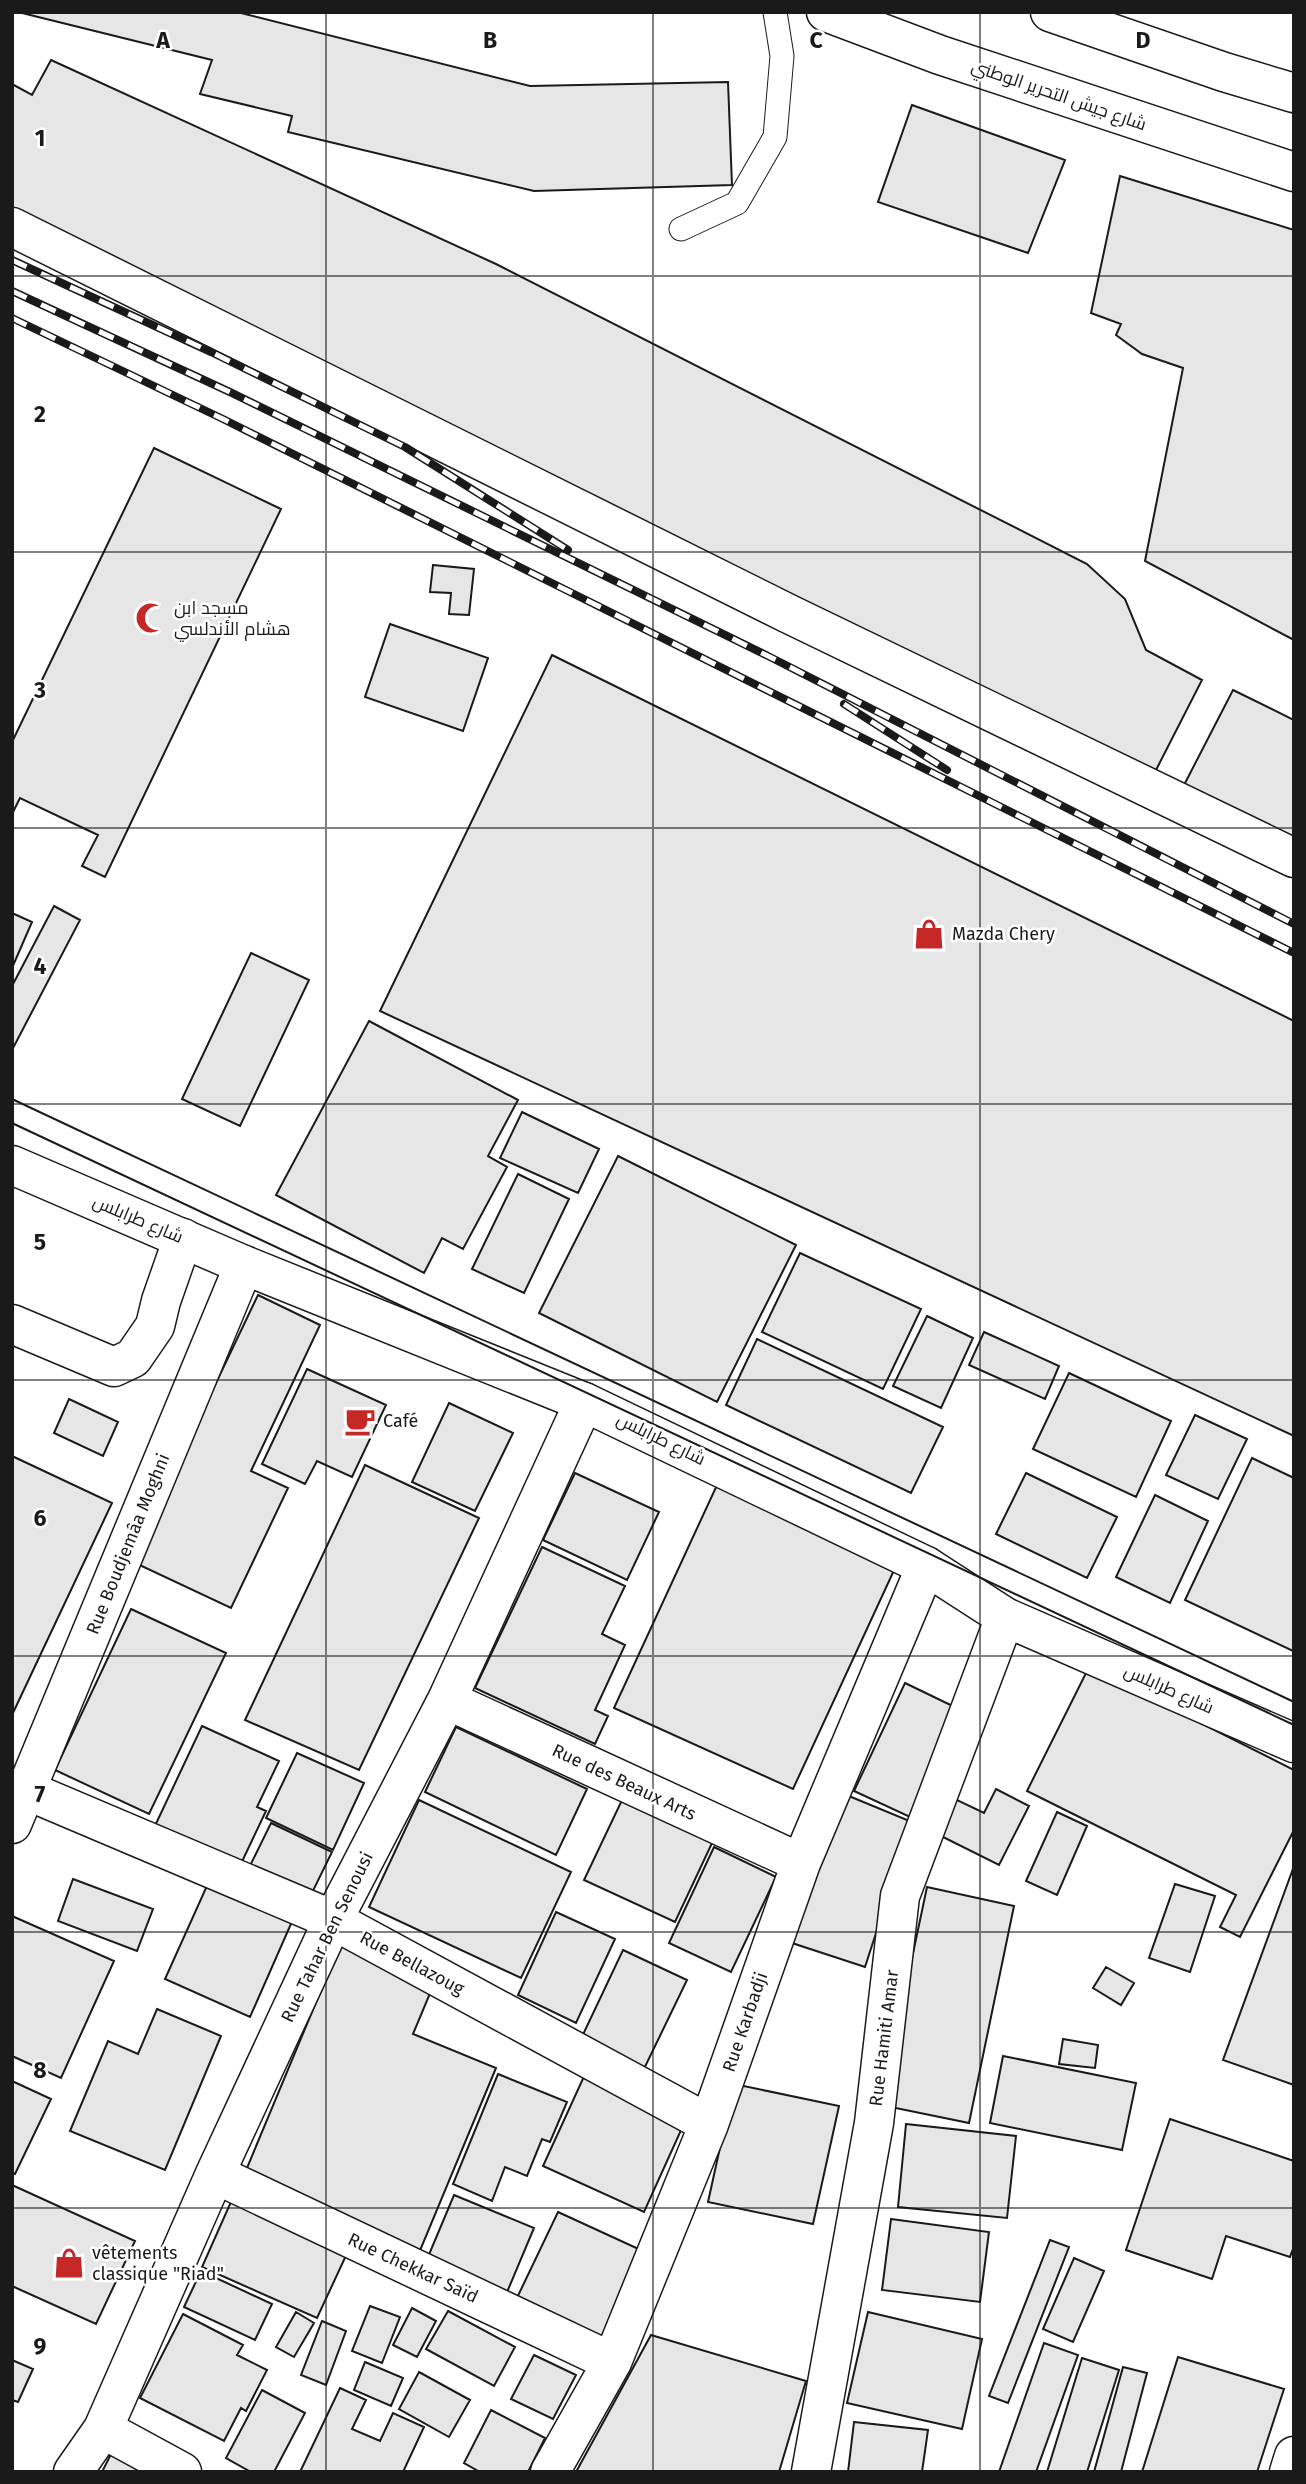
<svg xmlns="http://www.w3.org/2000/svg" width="1306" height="2484" viewBox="0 0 1306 2484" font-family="'Fira Sans',Cairo,sans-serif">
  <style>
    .building { fill: #e6e6e6; stroke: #1a1a1a; stroke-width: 2 }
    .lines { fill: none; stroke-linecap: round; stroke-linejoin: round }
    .service-casing { stroke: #1a1a1a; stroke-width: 25 }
    .minor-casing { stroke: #1a1a1a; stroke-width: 41 }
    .tertiary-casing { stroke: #1a1a1a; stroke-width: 41 }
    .secondary-casing { stroke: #1a1a1a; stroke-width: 41 }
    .trunk-casing { stroke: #1a1a1a; stroke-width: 41 }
    .service { stroke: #fff; stroke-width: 23 }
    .minor { stroke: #fff; stroke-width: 38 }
    .tertiary { stroke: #fff; stroke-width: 38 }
    .secondary { stroke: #fff; stroke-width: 38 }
    .trunk { stroke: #fff; stroke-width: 38 }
    .tram { stroke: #1a1a1a; stroke-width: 2 }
    .rail-casing { stroke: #1a1a1a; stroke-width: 8 }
    .rail { stroke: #fff; stroke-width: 5; stroke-dasharray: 16; stroke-linecap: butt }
    .grid { fill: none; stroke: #1a1a1a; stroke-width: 2; stroke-opacity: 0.55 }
    .labels { text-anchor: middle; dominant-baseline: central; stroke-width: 5; stroke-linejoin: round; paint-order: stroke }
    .street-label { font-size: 18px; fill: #1a1a1a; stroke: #fff }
    .poi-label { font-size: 18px; fill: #1a1a1a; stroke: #fff; text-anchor: start }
    .grid-label { font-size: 23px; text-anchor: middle; font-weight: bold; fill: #1a1a1a; stroke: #fff; stroke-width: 5; stroke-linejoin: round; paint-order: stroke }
  </style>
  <rect width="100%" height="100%" fill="#fff"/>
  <path class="building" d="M18,12H237L530,86L728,82L732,185L534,191L288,132L292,116L200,94L212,60Z
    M51,60L496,264L1087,564L1125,599L1146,650L1202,680L1155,772L1099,759L12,210V84L32,95Z
    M912,105L1065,160L1028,253L878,202Z
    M1120,176L1294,230V640L1145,561L1183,368L1142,354L1116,335L1121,324L1091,313Z
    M154,448L281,509L105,877L82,866L98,835L20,798L12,814V742Z
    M433,565L474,569L469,615L449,614L451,593L430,592Z
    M390,624L488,658L463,731L365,697Z
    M552,655L1294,1021V1436L380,1011Z
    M1233,690L1294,720V840L1183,787Z
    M54,906L80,920L12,1050V986Z
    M12,913L32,922L12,968Z
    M251,953L309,980L240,1126L182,1099Z
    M369,1021L518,1100L488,1156L507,1167L463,1249L442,1238L424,1273L276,1195Z
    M522,1112L599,1149L578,1193L500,1158Z
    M618,1156L796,1245L717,1402L539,1313Z
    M518,1174L569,1199L524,1293L472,1269Z
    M800,1253L921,1309L883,1389L762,1332Z
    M258,1295L320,1325L251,1471L288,1488L231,1608L131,1561Z
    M927,1316L973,1338L941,1408L893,1386Z
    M984,1332L1059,1366L1045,1399L969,1365Z
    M757,1339L943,1427L911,1493L726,1405Z
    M307,1369L386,1405L352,1477L317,1461L305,1484L262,1464Z
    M1069,1373L1171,1421L1136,1497L1033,1449Z
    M69,1399L118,1422L103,1456L54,1433Z
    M449,1403L513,1433L475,1511L412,1482Z
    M1195,1415L1247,1439L1218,1499L1166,1475Z
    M12,1456L112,1503L12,1715Z
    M1252,1458L1294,1478L1293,1651L1185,1600Z
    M365,1465L479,1518L359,1770L245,1720Z
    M575,1473L659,1512L627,1580L543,1540Z
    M1026,1473L1117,1517L1087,1578L996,1534Z
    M717,1485L896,1566L793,1789L614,1708Z
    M1155,1495L1208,1521L1170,1603L1116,1577Z
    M542,1547L625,1586L602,1634L625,1645L595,1710L608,1716L595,1744L475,1688Z
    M131,1609L226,1653L149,1814L55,1770Z
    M1089,1667L1294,1770V1830L1240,1937L1220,1927L1236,1895L1027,1791Z
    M905,1683L961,1710L910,1817L854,1791Z
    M202,1726L279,1761L257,1807L266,1811L238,1870L153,1830Z
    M456,1727L587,1789L556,1855L425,1792Z
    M297,1753L364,1783L333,1850L266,1818Z
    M996,1789L1029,1806L999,1865L937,1834L955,1799L984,1813Z
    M844,1794L912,1822L865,1967L792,1943Z
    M419,1800L571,1872L521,1978L369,1907Z
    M622,1800L713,1841L675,1922L584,1880Z
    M1057,1812L1087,1826L1057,1895L1026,1881Z
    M271,1823L332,1852L307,1903L246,1874Z
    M714,1847L776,1877L731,1972L669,1943Z
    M1294,1866V2085L1223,2060Z
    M73,1879L153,1909L137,1951L58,1921Z
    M210,1879L294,1917L250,2017L165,1979Z
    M1175,1884L1215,1896L1190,1972L1149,1958Z
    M927,1887L1014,1906L969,2123L881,2105Z
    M556,1912L615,1939L576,2023L518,1995Z
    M12,1916L114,1961L61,2078L12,2056Z
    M342,1940L436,1979L413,2034L496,2068L419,2253L242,2180Z
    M623,1950L687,1980L642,2073L579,2043Z
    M1106,1967L1134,1983L1121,2005L1093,1988Z
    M157,2009L221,2036L165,2170L70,2131L108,2041L138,2054Z
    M1063,2039L1098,2045L1095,2068L1059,2064Z
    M1003,2056L1136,2083L1122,2150L990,2123Z
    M586,2072L687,2117L644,2212L543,2166Z
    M498,2074L567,2102L550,2142L542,2139L527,2176L505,2167L492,2201L453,2184Z
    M12,2081L51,2099L15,2174L12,2173Z
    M734,2084L839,2106L813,2224L708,2202Z
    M1170,2119L1294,2161V2246L1290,2257L1226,2236L1212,2279L1126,2250Z
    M906,2124L1016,2136L1007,2218L898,2207Z
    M12,2185L135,2241L96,2324L12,2286Z
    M234,2195L350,2247L317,2318L202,2267Z
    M454,2195L534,2228L505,2297L425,2264Z
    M558,2212L643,2251L601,2342L515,2302Z
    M891,2219L989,2232L980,2302L882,2290Z
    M1050,2240L1069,2247L1008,2403L989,2396Z
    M1074,2258L1104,2271L1073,2342L1043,2329Z
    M201,2271L272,2304L255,2340L184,2307Z
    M370,2306L400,2317L382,2363L352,2351Z
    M412,2308L436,2321L417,2357L393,2345Z
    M448,2311L515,2347L494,2386L426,2349Z
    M296,2312L314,2323L294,2357L276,2347Z
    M868,2312L982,2339L962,2429L847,2403Z
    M183,2314L243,2345L237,2355L267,2370L246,2411L241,2408L224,2441L140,2398Z
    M322,2321L346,2331L326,2385L301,2375Z
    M651,2335L806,2381L779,2472H576Z
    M1044,2343L1078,2355L1036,2472H999Z
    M534,2355L576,2375L553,2419L511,2399Z
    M1178,2357L1284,2389L1257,2472H1142Z
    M1082,2358L1119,2370L1087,2472H1047Z
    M12,2360L33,2369L18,2402L12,2400Z
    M365,2362L403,2378L391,2406L354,2390Z
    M1123,2367L1147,2373L1121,2472H1094Z
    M419,2372L470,2400L449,2437L399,2409Z
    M340,2388L366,2400L352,2429L380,2441L393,2413L424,2427L403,2472H300Z
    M262,2390L305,2413L274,2472H251L226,2458Z
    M491,2410L545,2438L528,2472H480L464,2463Z
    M854,2422L928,2430L922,2472H848Z
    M111,2454L147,2472H102Z"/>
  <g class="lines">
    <g class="service-casing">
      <path id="service" d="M681,229L737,203L775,137L782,56L775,12"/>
    </g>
    <g class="minor-casing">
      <path id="minor" d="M12,227L789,614L1294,858
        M12,1324L114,1367L133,1358L155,1326L161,1301L183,1238
        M447,1700L801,1863
        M26,1790L333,1920L709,2124
        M12,1824L244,1265
        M215,2174L612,2362
        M103,2429L182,2472
        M73,2472L103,2429L215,2174L333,1920L447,1700L584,1402
        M550,2472L612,2362L709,2124L801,1863L926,1566
        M811,2472L874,2123L900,1896L1005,1617
        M1289,2472L1294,2456"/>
    </g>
    <g class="tertiary-casing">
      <path id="tertiary" d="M1050,12L1224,72L1294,93"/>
    </g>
    <g class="secondary-casing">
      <path id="secondary" d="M12,1165L244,1265L584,1402L926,1566L1005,1617L1294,1743"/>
    </g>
    <g class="trunk-casing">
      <path id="trunk" d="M826,12L940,55L1294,172"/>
    </g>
    <use href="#service" class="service"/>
    <use href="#minor" class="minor"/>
    <use href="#tertiary" class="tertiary"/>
    <use href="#secondary" class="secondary"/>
    <use href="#trunk" class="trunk"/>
    <path class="tram" d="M12,1099L1294,1702
      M12,1123L1294,1725"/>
    <g class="rail-casing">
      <path id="rail" d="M12,260L211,352L405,447L568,550
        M12,291L232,393L770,657L1294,924
        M12,318L223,419L1294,953
        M844,704L947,770"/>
    </g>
    <use href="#rail" class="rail"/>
  </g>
  <path class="grid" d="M326,12V2472M653,12V2472M980,12V2472M12,276H1294M12,552H1294M12,828H1294M12,1104H1294M12,1380H1294M12,1656H1294M12,1932H1294M12,2208H1294"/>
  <defs>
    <g id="mosque-bare" transform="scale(2.415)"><path d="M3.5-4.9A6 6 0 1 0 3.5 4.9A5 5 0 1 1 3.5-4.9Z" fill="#c62828" stroke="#fff" stroke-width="2.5" paint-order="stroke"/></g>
    <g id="shop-bare" transform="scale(2.415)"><path d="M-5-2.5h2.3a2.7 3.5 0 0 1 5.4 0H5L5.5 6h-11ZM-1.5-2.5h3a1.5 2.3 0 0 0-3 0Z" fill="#c62828" stroke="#fff" stroke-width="2.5" paint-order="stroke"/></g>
    <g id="cafe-bare" transform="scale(2.415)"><path d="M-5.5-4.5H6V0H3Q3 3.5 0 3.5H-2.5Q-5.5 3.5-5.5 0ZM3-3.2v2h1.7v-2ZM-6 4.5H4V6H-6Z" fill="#c62828" stroke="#fff" stroke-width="2.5" paint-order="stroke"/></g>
  </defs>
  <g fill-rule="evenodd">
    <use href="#mosque-bare" x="151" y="618"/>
    <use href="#shop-bare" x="929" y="934"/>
    <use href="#cafe-bare" x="360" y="1421"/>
    <use href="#shop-bare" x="69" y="2263"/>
  </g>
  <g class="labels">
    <g class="street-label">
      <text transform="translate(1059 95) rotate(19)">شارع جيش التحرير الوطني</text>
      <text transform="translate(138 1219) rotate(23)">شارع طرابلس</text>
      <text transform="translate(661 1439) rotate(26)">شارع طرابلس</text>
      <text transform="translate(128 1544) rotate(-68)">Rue Boudjemâa Moghni</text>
      <text transform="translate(1169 1689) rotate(24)">شارع طرابلس</text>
      <text transform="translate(624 1782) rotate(25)">Rue des Beaux Arts</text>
      <text transform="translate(327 1937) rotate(-64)">Rue Tahar Ben Senousi</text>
      <text transform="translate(412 1963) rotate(28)">Rue Bellazoug</text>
      <text transform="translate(745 2022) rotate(-71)">Rue Karbadji</text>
      <text transform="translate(884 2038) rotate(-83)">Rue Hamiti Amar</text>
      <text transform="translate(413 2268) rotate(25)">Rue Chekkar Saïd</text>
    </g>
    <g class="poi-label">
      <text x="174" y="608">مسجد ابن<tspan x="174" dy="21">هشام الأندلسي</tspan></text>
      <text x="952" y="934">Mazda Chery</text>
      <text x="383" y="1421">Café</text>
      <text x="92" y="2253">vêtements<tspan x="92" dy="21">classique "Riad"</tspan></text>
    </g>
  </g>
  <g class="grid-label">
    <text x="163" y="48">A</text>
    <text x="490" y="48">B</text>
    <text x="816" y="48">C</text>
    <text x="1143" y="48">D</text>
    <text x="40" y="146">1</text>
    <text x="40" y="422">2</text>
    <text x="40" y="698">3</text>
    <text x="40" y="974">4</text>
    <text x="40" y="1250">5</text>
    <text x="40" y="1526">6</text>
    <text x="40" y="1802">7</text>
    <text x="40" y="2078">8</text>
    <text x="40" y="2354">9</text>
  </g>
  <rect width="1306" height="2484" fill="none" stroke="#1a1a1a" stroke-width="28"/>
</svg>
